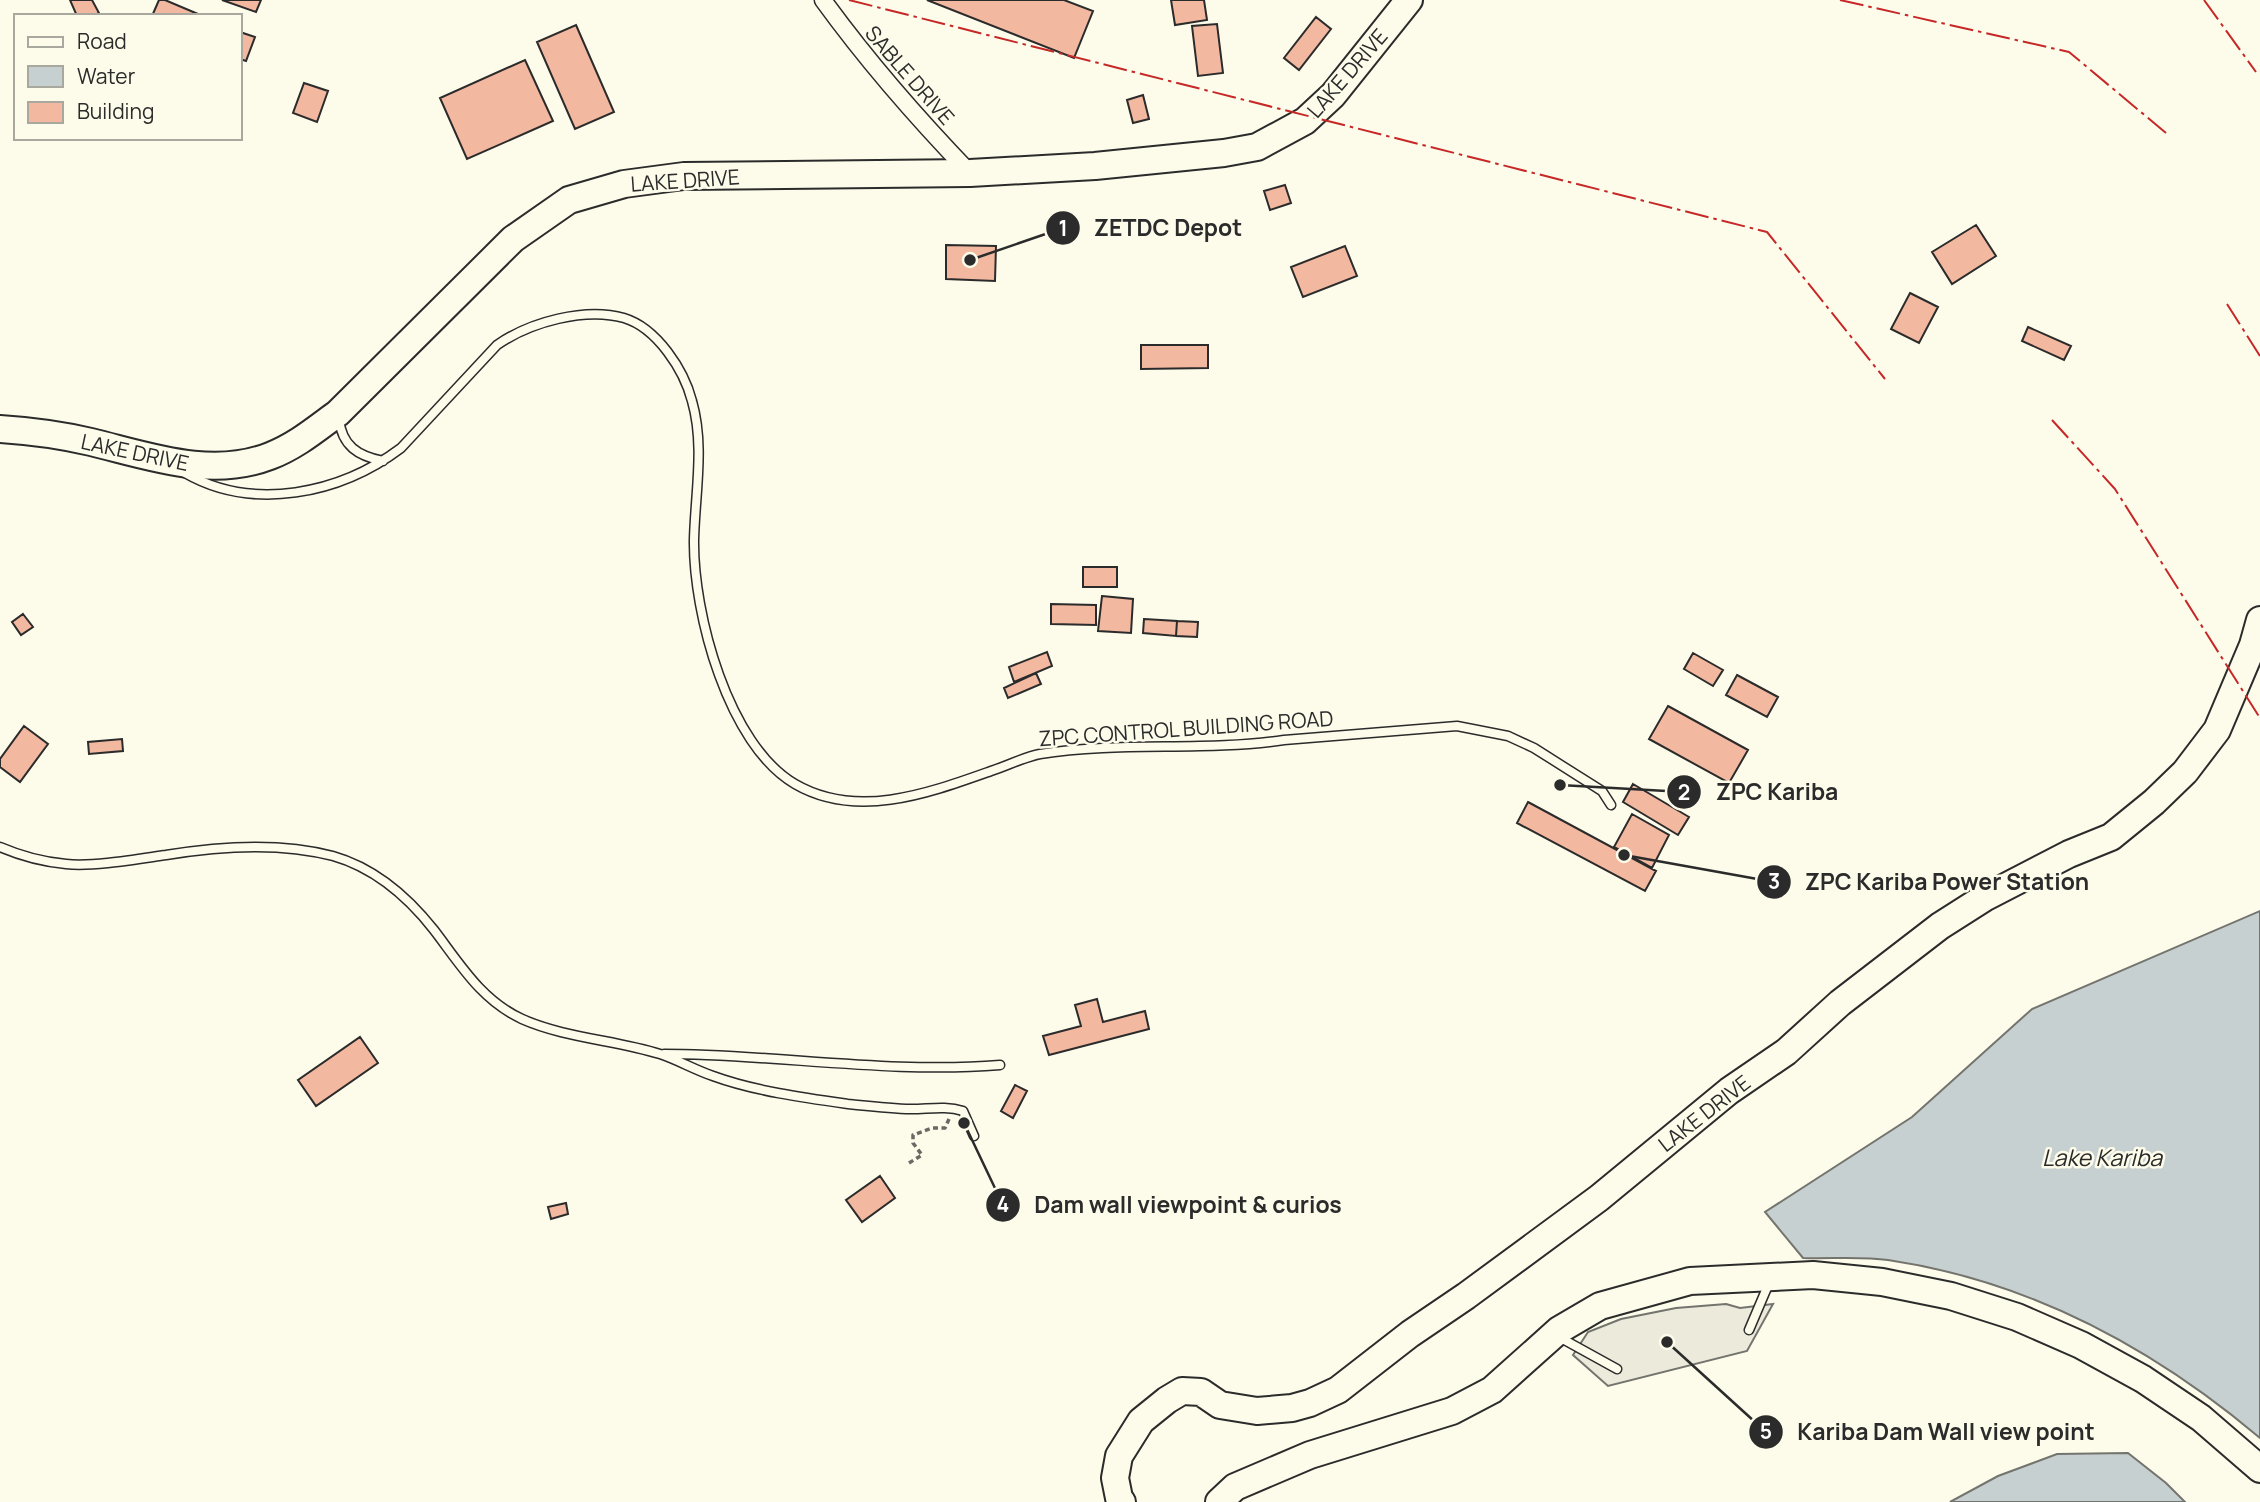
<svg xmlns="http://www.w3.org/2000/svg" width="2260" height="1502" viewBox="0 0 2260 1502" font-family="Manrope,sans-serif">
  <style>
    .parking { fill: #eceadb; stroke: #74746e; stroke-width: 2 }
    .water { fill: #c7d0d0; stroke: #74746e; stroke-width: 2 }
    .building { fill: #f2b8a0; stroke: #2b2b2b; stroke-width: 2 }
    .lines { fill: none; stroke-linecap: round; stroke-linejoin: round }
    .service-casing { stroke: #2b2b2b; stroke-width: 11 }
    .minor-casing { stroke: #2b2b2b; stroke-width: 19 }
    .primary-casing { stroke: #2b2b2b; stroke-width: 30 }
    .path { stroke: #6a6964; stroke-width: 3.5; stroke-dasharray: 5 3.5; stroke-linecap: butt }
    .service { stroke: #fdfbea; stroke-width: 8 }
    .minor { stroke: #fdfbea; stroke-width: 16 }
    .primary { stroke: #fdfbea; stroke-width: 26 }
    .power { stroke: #c62828; stroke-width: 2; stroke-dasharray: 24 5 3.5 5; stroke-linecap: butt }
    .labels { text-anchor: middle; dominant-baseline: central; stroke-width: 5; stroke-linejoin: round; paint-order: stroke }
    .street-label { font-size: 21px; fill: #2b2b2b; stroke: #fdfbea }
    .water-label { font-size: 23px; font-style: italic; fill: #2b2b2b; stroke: #fdfbea }
    .leader { fill: none; stroke: #2b2b2b; stroke-width: 2.5 }
    .callout-dot { fill: #2b2b2b; stroke: #fdfbea; stroke-width: 2.5 }
    .mark-label { font-size: 21px; text-anchor: middle; font-weight: bold; fill: #fff }
    .callout-label { font-size: 23px; text-anchor: middle; font-weight: bold; fill: #2b2b2b; stroke: #fdfbea; stroke-width: 5; stroke-linejoin: round; paint-order: stroke }
  </style>
  <rect width="100%" height="100%" fill="#fdfbea"/>
  <path class="parking" d="M1726,1304L1740,1308L1773,1304L1747,1351L1608,1386L1573,1355L1588,1332L1621,1319L1676,1308Z"/>
  <path class="water" d="M2260,911V1438C2152,1347 2030,1281 1888,1260C1861,1256 1830,1259 1803,1258L1765,1212L1912,1117L2032,1009Z
    M2128,1453L2166,1483L2185,1502H1950L1998,1476L2057,1454Z"/>
  <path class="building" d="M70,0H92L99,13L93,16H77Z
    M159,0H165L198,14L152,16Z
    M222,0H261L256,12Z
    M927,0H1064L1093,11L1074,58Z
    M1171,0H1204L1207,20L1175,25Z
    M1316,17L1331,29L1299,70L1284,58Z
    M1217,24L1223,73L1198,76L1192,26Z
    M576,25L614,112L575,129L537,42Z
    M240,32L255,37L246,61L240,59Z
    M525,60L553,121L467,159L440,98Z
    M304,83L328,91L317,122L293,113Z
    M1143,95L1149,119L1133,123L1127,100Z
    M1285,185L1291,203L1270,210L1264,191Z
    M1976,225L1996,256L1952,284L1932,252Z
    M946,245L996,246L995,281L946,279Z
    M1345,246L1357,276L1303,297L1291,267Z
    M1910,293L1938,307L1919,343L1891,329Z
    M2028,327L2071,346L2064,360L2022,341Z
    M1141,345H1208V368L1141,369Z
    M1083,567H1117V587H1083Z
    M1102,596L1133,599L1131,633L1098,631Z
    M1051,604L1096,605V625L1051,624Z
    M23,614L33,627L21,635L12,622Z
    M1144,619L1177,621L1176,636L1143,633Z
    M1177,621L1198,622L1197,637L1176,636Z
    M1047,652L1052,666L1014,682L1009,667Z
    M1693,653L1723,670L1713,686L1684,669Z
    M1036,673L1041,684L1008,698L1004,688Z
    M1737,675L1778,697L1767,717L1726,695Z
    M1668,706L1748,750L1729,783L1649,739Z
    M24,726L48,744L20,782L0,767V759Z
    M122,739L123,751L89,754L88,742Z
    M1633,784L1689,817L1678,835L1623,802Z
    M1528,802L1656,871L1645,891L1517,823Z
    M1632,814L1669,835L1652,868L1614,847Z
    M1097,999L1103,1022L1145,1011L1149,1029L1049,1055L1043,1036L1081,1026L1075,1005Z
    M360,1037L378,1063L316,1106L298,1080Z
    M1015,1085L1027,1091L1013,1118L1001,1111Z
    M880,1176L895,1198L862,1222L846,1200Z
    M566,1203L568,1214L551,1219L548,1207Z"/>
  <g class="lines">
    <g class="service-casing">
      <path id="service" d="M339,419C342,446 358,456 383,461
        M185,473C253,512 340,494 401,448L497,345C530,322 585,307 624,318C657,328 684,370 692,401C705,446 695,494 694,540C693,613 728,745 795,784C857,820 929,793 991,771C1007,766 1024,757 1040,754C1121,741 1204,752 1284,740L1457,726L1508,736L1534,748L1602,791L1611,805
        M0,847C21,856 43,862 66,864C93,867 138,859 166,855C220,846 280,842 333,856C375,868 408,897 434,930C460,964 481,1000 522,1019C565,1038 615,1040 660,1054C678,1060 695,1070 713,1076C754,1091 805,1098 848,1104C867,1106 886,1108 906,1109C925,1110 944,1105 963,1111L974,1136
        M664,1054C775,1054 888,1074 1000,1065
        M1749,1330L1769,1283
        M1559,1337L1617,1369"/>
    </g>
    <g class="minor-casing">
      <path id="minor" d="M823,0C868,62 917,118 970,173"/>
    </g>
    <g class="primary-casing">
      <path id="primary" d="M0,429C31,431 61,435 91,442C149,456 211,479 270,456C296,446 316,429 338,413L513,239L569,200L624,184L684,176L970,173L1095,166L1224,153L1257,147L1305,121L1333,95L1409,0
        M1122,1502L1119,1498L1115,1478L1119,1456L1141,1421L1167,1400L1182,1391L1201,1392L1220,1405L1257,1411L1292,1408L1310,1403L1338,1390L1410,1334L1466,1296L1599,1198L1729,1091L1786,1052L1840,1003L1940,926L1984,898L2069,854L2111,837L2154,802L2185,772L2217,730L2253,645L2260,620
        M1219,1502L1235,1487L1310,1455L1452,1411L1492,1390L1559,1330L1600,1306L1690,1281L1813,1275L1882,1282L1951,1296L2017,1317L2081,1345L2143,1379L2201,1418L2260,1469"/>
    </g>
    <path class="path" d="M909,1163L922,1155L913,1143V1135L932,1128H945L949,1119"/>
    <use href="#service" class="service"/>
    <use href="#minor" class="minor"/>
    <use href="#primary" class="primary"/>
    <path class="power" d="M849,0L1767,232L1885,379
      M1840,0L2069,52L2166,133
      M2204,0L2256,72
      M2227,304L2260,356
      M2052,420L2115,489L2260,718"/>
  </g>
  <g class="labels">
    <g class="street-label">
      <text transform="translate(1347 73) rotate(-49)">LAKE DRIVE</text>
      <text transform="translate(910 75) rotate(49)">SABLE DRIVE</text>
      <text transform="translate(685 180) rotate(-4)">LAKE DRIVE</text>
      <text transform="translate(135 452) rotate(12)">LAKE DRIVE</text>
      <text transform="translate(1186 728) rotate(-4)">ZPC CONTROL BUILDING ROAD</text>
      <text transform="translate(1704 1113) rotate(-38)">LAKE DRIVE</text>
    </g>
    <g class="water-label">
      <text x="2102" y="1157">Lake Kariba</text>
    </g>
  </g>
  <path class="leader" d="M970 260L1063 228M1560 785L1684 792M1624 855L1774 882M964 1123L1003 1205M1667 1342L1766 1432"/>
  <g class="callout-dot">
    <circle cx="970" cy="260" r="7"/>
    <circle cx="1560" cy="785" r="7"/>
    <circle cx="1624" cy="855" r="7"/>
    <circle cx="964" cy="1123" r="7"/>
    <circle cx="1667" cy="1342" r="7"/>
    <circle cx="1063" cy="228" r="18"/>
    <circle cx="1684" cy="792" r="18"/>
    <circle cx="1774" cy="882" r="18"/>
    <circle cx="1003" cy="1205" r="18"/>
    <circle cx="1766" cy="1432" r="18"/>
  </g>
  <g class="mark-label">
    <text x="1063" y="236">1</text>
    <text x="1684" y="800">2</text>
    <text x="1774" y="889">3</text>
    <text x="1003" y="1212">4</text>
    <text x="1766" y="1439">5</text>
  </g>
  <g class="callout-label">
    <text x="1168" y="236">ZETDC Depot</text>
    <text x="1777" y="800">ZPC Kariba</text>
    <text x="1947" y="890">ZPC Kariba Power Station</text>
    <text x="1188" y="1213">Dam wall viewpoint &amp; curios</text>
    <text x="1946" y="1440">Kariba Dam Wall view point</text>
  </g>
  <rect x="14" y="14" width="228" height="126" fill="#fdfbea" stroke="#a9a89e" stroke-width="2"/>
  <rect x="28" y="37" width="35" height="10" fill="#fdfbea" stroke="#a9a89e" stroke-width="2"/>
  <text x="77" y="49" font-size="21" fill="#2b2b2b">Road</text>
  <rect x="28" y="66" width="35" height="21" fill="#c7d0d0" stroke="#a9a89e" stroke-width="2"/>
  <text x="77" y="84" font-size="21" fill="#2b2b2b">Water</text>
  <rect x="28" y="102" width="35" height="21" fill="#f2b8a0" stroke="#a9a89e" stroke-width="2"/>
  <text x="77" y="119" font-size="21" fill="#2b2b2b">Building</text>
</svg>
